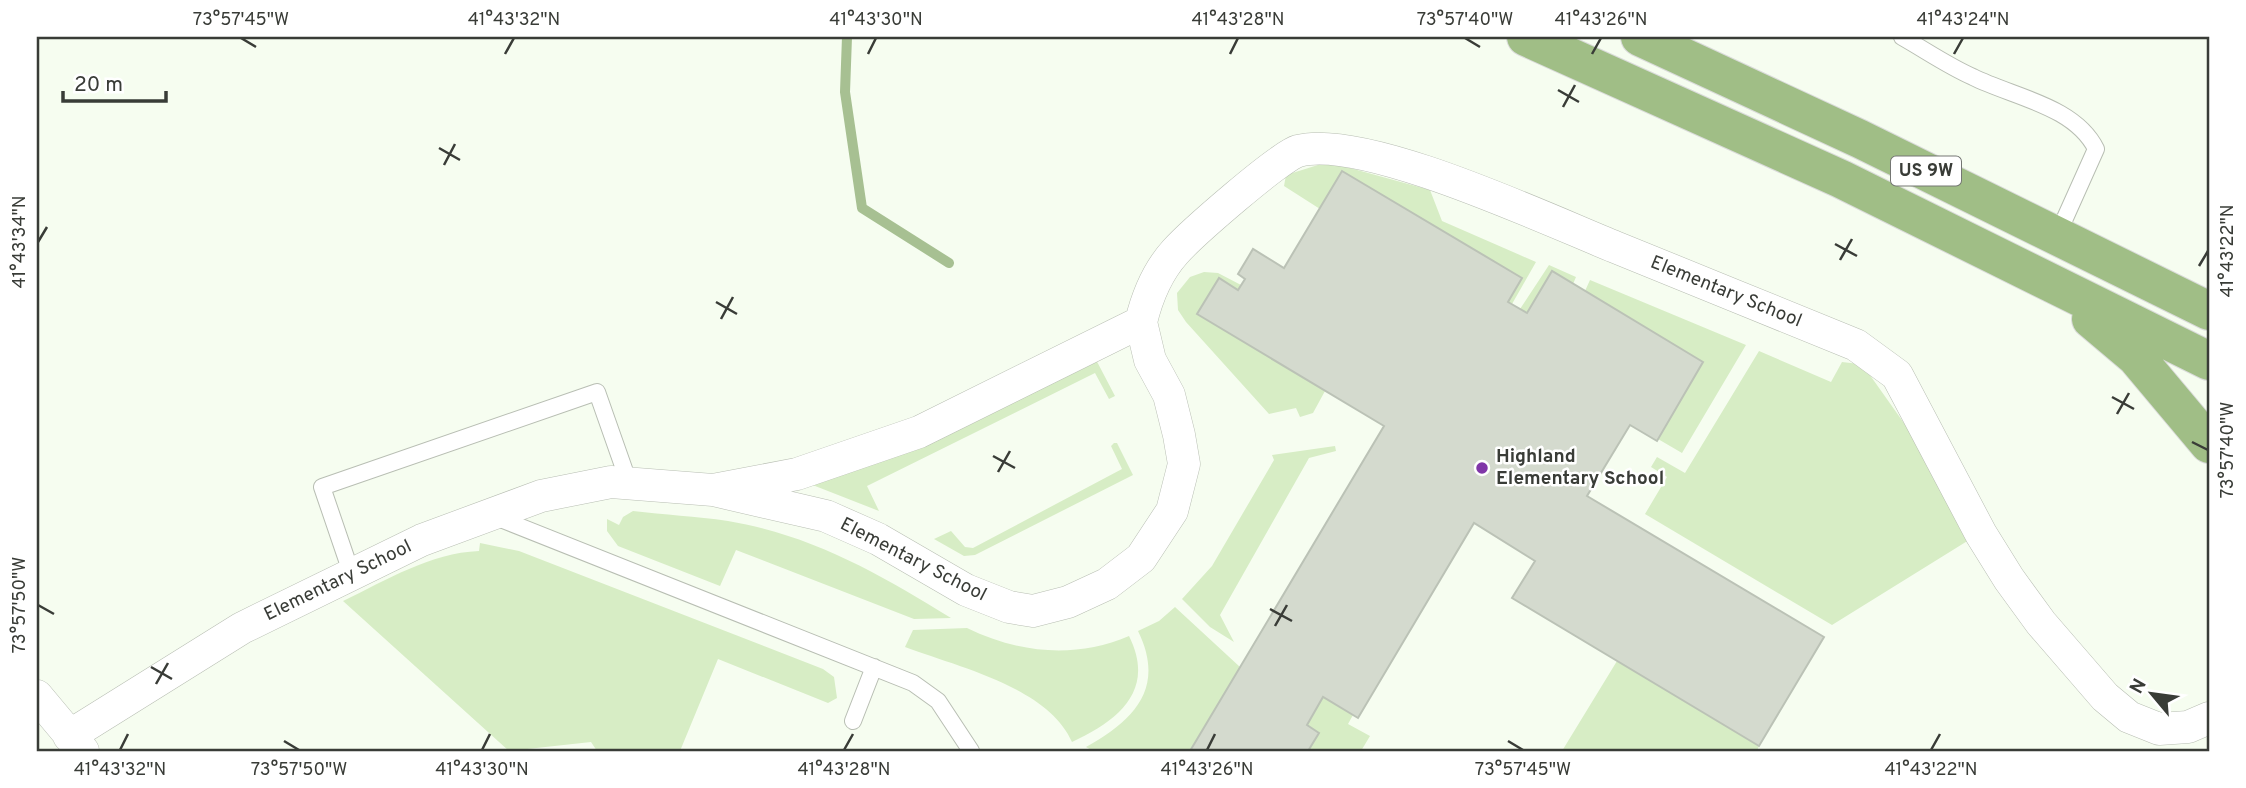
<svg xmlns="http://www.w3.org/2000/svg" width="2246" height="788" viewBox="0 0 2246 788" font-family="Overpass,sans-serif">
  <style>
    .green { fill: #d7edc5 }
    .lines { fill: none; stroke-linecap: round; stroke-linejoin: round }
    .stream { stroke: #a7c092; stroke-width: 10 }
    .building { fill: #d4dace; stroke: #bbc2b6; stroke-width: 2 }
    .service-casing { stroke: #b8beb3; stroke-width: 18 }
    .minor-casing { stroke: #b8beb3; stroke-width: 33 }
    .trunk-casing { stroke: #dbdcdb; stroke-width: 40 }
    .service { stroke: #fff; stroke-width: 16 }
    .minor { stroke: #fff; stroke-width: 32 }
    .trunk { stroke: #a0be86; stroke-width: 38 }
    .ticks { fill: none; stroke: #393c37; stroke-width: 2.5 }
    .poi-dot { fill: #8036a8; stroke: #fff; stroke-width: 2.5 }
    .labels { text-anchor: middle; dominant-baseline: central; stroke-width: 5; stroke-linejoin: round; paint-order: stroke }
    .shield { fill: #fff; stroke: #747673; stroke-width: 2 }
    .shield-label { font-size: 18px; font-weight: bold; fill: #393c37 }
    .street-label { font-size: 19px; fill: #393c37; stroke: #fff }
    .poi-label { font-size: 19px; font-weight: bold; fill: #393c37; stroke: #fff; text-anchor: start }
    .neatline { fill: none; stroke: #393c37; stroke-width: 2.5 }
    .ticks-label { font-size: 18px; text-anchor: middle; fill: #393c37 }
  </style>
  <rect width="100%" height="100%" fill="#f6fdf0"/>
  <path class="green" d="M1318,165H1339L1430,190L1442,221L1536,262L1512,304L1508,302L1521,278L1342,171L1320,209L1284,186L1286,175Z
    M1549,265L1576,277L1573,284L1552,272L1527,313L1520,309Z
    M1204,272L1218,273L1241,285L1238,290L1219,278L1198,314L1325,391L1313,413L1300,417L1296,408L1269,414L1186,322L1178,310L1177,293L1190,277Z
    M1590,280L1746,345L1682,453L1658,439L1703,362L1585,291Z
    M1759,351L1831,382L1842,362L1859,364L1867,371L1911,433L1969,540L1832,625L1645,514L1667,477L1651,467L1657,457L1685,473Z
    M1093,354L1115,396L1109,399L1095,373L867,486L879,511L810,484Z
    M1114,443H1117L1133,475L975,555L964,556L934,539L951,531L965,547L973,548L1122,469L1111,446Z
    M1335,446L1336,451L1309,458L1220,615L1234,642L1210,627L1182,599L1212,566L1274,460L1272,455Z
    M633,511C664,515 696,516 728,521C812,535 880,574 951,618L914,619L736,550L720,586L618,546L607,531V519L619,525L623,517Z
    M480,543L519,551L823,669L834,677L837,698L828,703L718,659L680,751H597L591,742L509,751L343,601C387,580 430,553 479,551Z
    M1175,607L1240,667L1190,751H1093L1086,747C1134,720 1166,688 1138,631L1159,621Z
    M967,628C1018,653 1075,659 1129,636C1156,690 1119,720 1072,742C1048,687 958,667 905,647L913,630Z
    M1617,661L1759,746L1757,751H1562Z
    M1323,697L1353,715L1348,724L1370,736L1361,751H1308L1319,733L1307,725Z"/>
  <g class="lines">
    <path class="stream" d="M847,37L845,92L862,208L949,263"/>
  </g>
  <path class="building" d="M1342,171L1522,278L1508,302L1527,313L1552,271L1703,362L1657,441L1630,425L1587,496L1824,637L1759,746L1512,598L1535,561L1474,523L1358,718L1323,697L1307,725L1319,733L1308,751H1190L1384,426L1197,314L1219,278L1238,290L1245,279L1238,274L1253,249L1284,268Z"/>
  <g class="lines">
    <g class="service-casing">
      <path id="service" d="M1902,37C1925,50 1948,66 1973,77C2013,97 2075,106 2096,149L2057,236
        M493,516L913,683L938,701L971,751
        M352,575L322,487L597,392L629,483
        M853,721L874,667"/>
    </g>
    <g class="minor-casing">
      <path id="minor" d="M713,490L797,474L919,432L1141,322C1147,297 1157,272 1175,252C1191,234 1280,156 1298,151C1363,133 1548,220 1615,247C1695,280 1776,312 1856,345L1897,375L1981,534L2009,579L2041,623L2105,697L2129,717L2159,729L2188,727L2209,718
        M37,696L83,751
        M69,736L242,628L422,540L541,496L611,482L713,490L826,516L878,539L966,590L1009,607L1033,611L1068,602L1107,584L1141,558L1172,511L1184,464L1179,435L1169,395L1150,360L1141,322"/>
    </g>
    <g class="trunk-casing">
      <path id="trunk" d="M1526,37L1841,179L2209,361
        M1640,37L1860,139L2209,311
        M2091,319L2136,357L2209,444"/>
    </g>
    <use href="#service" class="service"/>
    <use href="#minor" class="minor"/>
    <use href="#trunk" class="trunk"/>
  </g>
  <path class="ticks" d="M241,38L256,47M1465,38L1480,47M505,54L514,38M868,54L876,38M1230,54L1238,38M1592,54L1601,38M1954,54L1963,38M1558,90L1579,102M1563,107L1575,85M439,148L460,160M444,165L455,144M38,242L47,227M1835,244L1857,256M1840,260L1852,239M2199,266L2208,251M716,302L737,314M721,319L733,297M2112,397L2134,409M2117,414L2129,393M2192,442L2208,450M993,456L1015,468M998,472L1010,451M38,605L54,614M1270,609L1292,621M1275,626L1287,605M151,667L172,679M156,684L168,663M284,741L299,750M1508,741L1523,750M120,750L128,734M482,750L490,734M844,750L853,734M1207,750L1215,734M1931,750L1940,734"/>
  <circle class="poi-dot" cx="1482" cy="468" r="7"/>
  <g class="labels">
    <rect class="shield" x="1891" y="156.5" width="70" height="29" rx="5"/>
    <g class="shield-label">
      <text x="1926" y="171">US 9W</text>
    </g>
    <g class="street-label">
      <text transform="translate(1726 292) rotate(22)">Elementary School</text>
      <text transform="translate(913 560) rotate(27)">Elementary School</text>
      <text transform="translate(338 581) rotate(-26)">Elementary School</text>
    </g>
    <g class="poi-label">
      <text x="1496" y="457">Highland<tspan x="1496" dy="22">Elementary School</tspan></text>
    </g>
  </g>
  <rect width="2246" height="788" fill="none" stroke="#ffffff" stroke-width="77"/>
  <g transform="translate(2152 694) rotate(299)" stroke="#ffffff" stroke-width="5" paint-order="stroke">
  <path d="M0-5L12 26L0 18L-12 26Z" fill="#393c37"/>
  <text y="-10" font-size="19" font-weight="bold" text-anchor="middle" fill="#393c37">N</text>
  </g>
  <path d="M63 91v10h103v-10" fill="none" stroke="#393c37" stroke-width="3.5"/>
  <text x="74" y="91" font-size="21" fill="#393c37" stroke="#ffffff" stroke-width="5" paint-order="stroke">20 m</text>
  <rect x="38" y="38" width="2170" height="712" class="neatline"/>
  <g class="ticks-label">
    <text x="241" y="25">73°57'45"W</text>
    <text x="514" y="25">41°43'32"N</text>
    <text x="876" y="25">41°43'30"N</text>
    <text x="1238" y="25">41°43'28"N</text>
    <text x="1465" y="25">73°57'40"W</text>
    <text x="1601" y="25">41°43'26"N</text>
    <text x="1963" y="25">41°43'24"N</text>
    <text transform="translate(19 242) rotate(-90)" y="6">41°43'34"N</text>
    <text transform="translate(2227 251) rotate(-90)" y="6">41°43'22"N</text>
    <text transform="translate(2227 450) rotate(-90)" y="6">73°57'40"W</text>
    <text transform="translate(19 605) rotate(-90)" y="6">73°57'50"W</text>
    <text x="120" y="775">41°43'32"N</text>
    <text x="299" y="775">73°57'50"W</text>
    <text x="482" y="775">41°43'30"N</text>
    <text x="844" y="775">41°43'28"N</text>
    <text x="1207" y="775">41°43'26"N</text>
    <text x="1523" y="775">73°57'45"W</text>
    <text x="1931" y="775">41°43'22"N</text>
  </g>
</svg>
